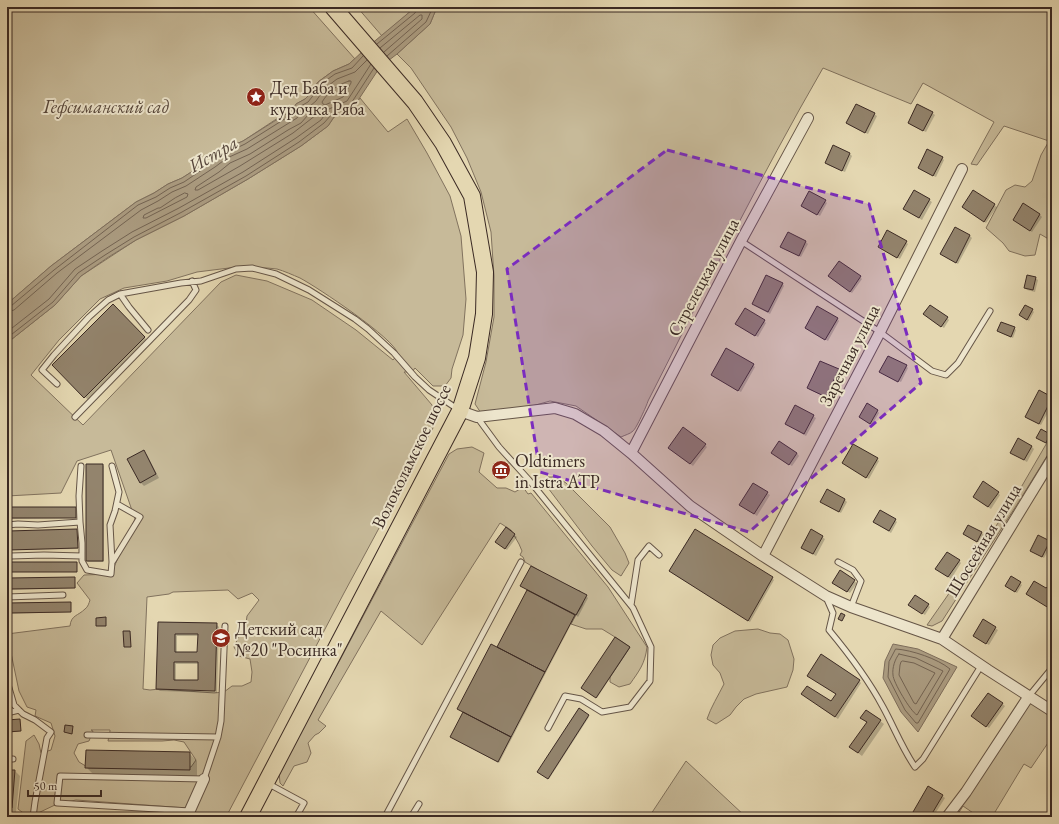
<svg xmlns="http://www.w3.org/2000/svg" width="1059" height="824" viewBox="0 0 1059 824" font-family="'EB Garamond',serif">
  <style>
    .green { fill: #c7ba99; stroke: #81725e; fill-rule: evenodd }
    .water { fill: #ab9c81; stroke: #7e6e5c }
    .shadow { fill: #0003; fill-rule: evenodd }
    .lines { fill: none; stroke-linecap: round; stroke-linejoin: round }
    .shore { stroke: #736352; stroke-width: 1 }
    .building { fill: #93846d; stroke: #3b2a24; fill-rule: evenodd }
    .service-casing { stroke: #655547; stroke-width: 7 }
    .minor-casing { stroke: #655547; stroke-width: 12 }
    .primary-casing { stroke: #3b2a24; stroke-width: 18 }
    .service { stroke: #ede5cc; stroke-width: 5 }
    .minor { stroke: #ede5cc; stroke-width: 10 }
    .primary { stroke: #e4d7b1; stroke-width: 16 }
    .marked { fill: #7b2cbf; fill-opacity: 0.2; stroke: #7b2cbf; stroke-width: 3; stroke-dasharray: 8 5; stroke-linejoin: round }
    .labels { text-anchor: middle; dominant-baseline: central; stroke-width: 4; stroke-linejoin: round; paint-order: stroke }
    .poi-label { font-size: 18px; fill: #3b2a24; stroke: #ede5cc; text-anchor: start }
    .park-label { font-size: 18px; font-style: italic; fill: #57473b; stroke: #ede5cc }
    .street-label { font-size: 18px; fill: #3b2a24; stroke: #ede5cc }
    .water-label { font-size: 19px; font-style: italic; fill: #57463b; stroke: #ede5cc }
  </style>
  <rect width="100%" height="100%" fill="#e4d7b1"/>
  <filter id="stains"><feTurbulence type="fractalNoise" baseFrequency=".005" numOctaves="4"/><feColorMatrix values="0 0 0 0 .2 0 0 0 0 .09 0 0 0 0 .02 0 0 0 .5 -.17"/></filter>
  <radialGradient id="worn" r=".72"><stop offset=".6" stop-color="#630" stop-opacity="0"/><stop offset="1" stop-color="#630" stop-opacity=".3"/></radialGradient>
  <path class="green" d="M7,7H309L355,59L349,64L333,71L318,82L309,95L305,99L296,104L292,110L285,115L281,116L243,141L222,150L210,160L182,178L168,184L154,193L136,202L51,266L7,304Z
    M357,7H414L412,10L382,36Z
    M437,7H1052V241L1040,234L1035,255L1025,256L1009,251L1003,243L986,228L1006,190L1015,185L1025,187L1032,181L1041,155L1049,141L1004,126L977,165L971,164L994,122L923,83L911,104L823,68C760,177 705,289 648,401C647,405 636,429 633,431C630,434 625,435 621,437L576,406L550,401L497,416H483L475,404L486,362L494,317V276L491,232L481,192L467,158L451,127L411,68L397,54L430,24Z
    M360,98L388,132L407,119L427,153L450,196L461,236L466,299L463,335L452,369L451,378L445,386H433L415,368L412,372H404L432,405L435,413L433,428L344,593L226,817H190L186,808L76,800L57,804L36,814L26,815L18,809L26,741L34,735L39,744L41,753L51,750L55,736L51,723L35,716L36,710L27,707L19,691L7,634L70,626C71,615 78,616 85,609C88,607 89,603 90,600L77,583L84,575L111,574L135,519L111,450L77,461L61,493L7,496V343L55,305L81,276L136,240L184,216L248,179L301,146L328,126L334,117L353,108ZM237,267C250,268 264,267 277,269C284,271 293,275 300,278C317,287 395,339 398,354L393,360L356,330L312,300L267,281L236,275L221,282L83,425L31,375L59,340L100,299L124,288L167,281L197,272ZM228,590L238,599L252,593L259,600L247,616L245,631L238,638L234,647L239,656L250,659L252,672L251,682L242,686H232L224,692L214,693L160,689L150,690L143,689L147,597L169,594L173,592ZM91,730H110V731L108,741H162L174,740L184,742L196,760L191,767L89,768L79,762L74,753L78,744L89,741L93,731Z
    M1052,434V448L1016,506L942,621L932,626L927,625L1012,503Z
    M472,447L484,453L479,472L497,488H506L515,492L523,487L528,494L531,493L608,587L647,647C645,664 639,671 630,684L619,687L610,682V677L630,647L615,637L602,629H586L571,624C573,621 574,618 576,615C582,605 586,604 580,591L570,589L525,562L523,557L520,555L522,551L519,544L511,530L500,523L422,645L381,611L318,720L326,726L319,733L315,735L308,743L311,753L307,762L294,766L283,786L280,783L279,773L282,764L340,660L449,454L457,449Z
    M548,477H557L566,483L610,527L625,553L629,563L621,576L612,570L592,546L545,484Z
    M758,629L770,633L780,634L788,640L794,659L793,670L787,687L756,694L744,699L736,707L730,715L716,724L707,719C711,707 718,696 724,684L720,673L713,665L711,655L713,645L720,638L735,631Z
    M1029,701L1052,717V737L1031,768L1024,764L992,817H979L963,806L956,817H952Z
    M686,761L746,817H649Z"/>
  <path class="water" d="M414,7H437L430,24L397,54L380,67L353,108L334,117L328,126L301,146L248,179L184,216L136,240L107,258L81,276L55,305L7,343V304L51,266L136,202L154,193L168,184L182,178L210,160L222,150L243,141L292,110L296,104L305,99L309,95L318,82L333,71L349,64L364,50L412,10Z
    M893,644L918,649L957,667L918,732L901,712L883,678L885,661Z"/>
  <path class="shadow" d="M932,113L935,115L926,132L911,125L909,123Z
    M874,114L877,116L868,134L849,125L847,123Z
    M833,147L850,154L852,156L845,172L828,165L826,162Z
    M942,158L944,160L936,177L921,170L919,168Z
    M915,191L932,202L922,220L907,211Z
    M825,201L827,203L820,216L805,208Z
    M994,205L997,207L986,223L963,207Z
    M1040,215L1042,217L1032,232L1014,220Z
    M955,229L970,236L972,238L958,264L944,256L942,254Z
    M788,233L806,242L808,244L801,257L784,249Z
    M906,242L908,244L900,259L881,249Z
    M860,277L862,279L852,293L831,278Z
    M1035,278L1038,280L1035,292L1027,290L1025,288Z
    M782,283L784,286L770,314L755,306L753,304Z
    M113,306L149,342L90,402L54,365Z
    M1032,310L1034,312L1029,321L1023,317Z
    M927,316L947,318L949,320L944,328Z
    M837,318L839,321L828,341L806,328Z
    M764,321L766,323L758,337L739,326Z
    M1014,328L1016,330L1013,338L1001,333L998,331Z
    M753,365L755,367L741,392L714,377Z
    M906,366L908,368L901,382L880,372Z
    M838,370L840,372L828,398L810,390L808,388Z
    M1052,398V405L1041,425L1028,419L1026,416Z
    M796,406L816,418L806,436L786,424Z
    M877,410L879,413L872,425L860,417Z
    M1041,431L1051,436L1047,443L1038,439Z
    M705,445L707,447L693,466L671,450Z
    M1032,447L1034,449L1027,462L1014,455Z
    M143,451L147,455L159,478L144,486L140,482Z
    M772,453H797L799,456L792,466Z
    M877,459L879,461L869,479L843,463Z
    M103,465L104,466V562H88L87,561Z
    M753,484L770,495L757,516L743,507Z
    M828,491L845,500L847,502L841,513L824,504Z
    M998,493L1000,495L991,509L976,499Z
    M7,508H76L77,509V518L7,519Z
    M895,520L897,522L891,533L874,522Z
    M968,526L982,533L984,535L980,543L966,536L964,534Z
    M506,529L517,537L507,550L499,544Z
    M77,530L78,531V549L10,550Z
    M811,530L825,539L816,556L804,550Z
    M1049,542L1052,544L1044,558L1034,553L1031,551Z
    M959,561L961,563L951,579L939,571Z
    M77,564V572H10L9,571Z
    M672,573L772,578L774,580L750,622Z
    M74,578L76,588L10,590L9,589Z
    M854,581L857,583L850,593L836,585Z
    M1020,583L1022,585L1017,593L1008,588Z
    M521,586L586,596L588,598L578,617L576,615L499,763L452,738L527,590Z
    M70,603L71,612L7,614V604Z
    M928,605L930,607L925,615L912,607Z
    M983,621L998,630L989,645L976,638Z
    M159,623L216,624L219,627L217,693L160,691L157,689ZM177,636H199L198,653H177ZM176,664H199V681H176Z
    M616,638L630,648L597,698L582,688Z
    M811,678L859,681L861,683L838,719L802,694L831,703L837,695Z
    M988,694L1005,706L989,728L975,718Z
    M579,710L589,717L549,779L539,772Z
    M861,718L880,721L884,724L862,756L850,747L867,723Z
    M20,720L21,731L7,733V721Z
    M189,753L197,761V777L94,775L86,767Z
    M7,771H15L20,776L16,812L7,811Z
    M929,787L945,798L933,817H922L916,814Z"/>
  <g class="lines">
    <path class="shore" d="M377,44L415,13L417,10V7
      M380,48L420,15H422V19L384,52
      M387,56L426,22L433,7
      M349,81H351V83L343,97L325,105L323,104L322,102C329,91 337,85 349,81Z
      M315,110H317L318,112L316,115L293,133L240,166L198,190H195L196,187L219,172L230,163L250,154L288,130L301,123L308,115Z
      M185,193L188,194L187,197L146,218H143L144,215L158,208H160L175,198Z
      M7,307L11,306L54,270L138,205L156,197L170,188L184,182L212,163L224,154L245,144L283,120L294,114L299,107L308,102L312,97L321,84L335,74L352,68L363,56
      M7,312L14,310L57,273L141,210L158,201L172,192L186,186L215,167L227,158L247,149L297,118L303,110L310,106L316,101L325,88L337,79L355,72L367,60
      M7,332L49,299L75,269L102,251L132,232L179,208L243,172L296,138L321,120L329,109L347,101L371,64
      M7,338L53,302L78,273L105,255L134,237L182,212L246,176L299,142L324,123L332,114L350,105L374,68
      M896,649C912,650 938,659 950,669L918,723H916L905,710L888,677L889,662Z
      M899,654L916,658L943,671L917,715C911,712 893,682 893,675C892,668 895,659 899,654Z
      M903,661L914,663L935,673L916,704L914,703L899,675L900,665L901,662Z"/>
  </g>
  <path class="building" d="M856,104L875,113L865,133L846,123Z
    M917,104L933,112L923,131L908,123Z
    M833,145L850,153L842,171L825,163Z
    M927,149L943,157L933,176L918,168Z
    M914,190L930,199L919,218L903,209Z
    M973,190L995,204L984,222L962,207Z
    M809,191L826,200L817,215L801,206Z
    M1023,203L1040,214L1030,231L1013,220Z
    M955,227L970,235L956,263L940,254Z
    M887,230L907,241L897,258L878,247Z
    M788,232L806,241L799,256L780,247Z
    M839,261L861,276L850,292L828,276Z
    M766,275L783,283L768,312L752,304Z
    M1027,275L1036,277L1033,290L1024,288Z
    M113,304L145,337L84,398L52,365Z
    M930,305L948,317L941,327L923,314Z
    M1025,305L1033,309L1027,320L1019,315Z
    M817,306L838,318L825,340L805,328Z
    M745,308L765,320L755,336L735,324Z
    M1001,322L1015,327L1011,337L997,331Z
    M726,348L754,364L738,391L711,375Z
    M888,356L907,365L898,382L879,372Z
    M820,361L839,369L826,397L807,388Z
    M1039,390L1052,397V398L1039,424L1025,417Z
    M867,403L878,410L870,424L859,417Z
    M795,405L814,415L804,434L785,424Z
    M683,427L706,444L690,464L668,448Z
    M1041,429L1050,434L1046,443L1036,438Z
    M1018,438L1032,446L1024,460L1010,453Z
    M779,441L797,453L789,465L771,453Z
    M853,444L878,458L866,478L842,463Z
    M144,450L156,474L140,483L127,459Z
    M86,464H103V561H86Z
    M983,481L999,492L988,507L973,497Z
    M753,483L768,492L754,514L739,505Z
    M827,489L845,499L839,512L820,502Z
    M7,507H76V518H7Z
    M880,510L896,519L889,531L873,522Z
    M968,525L982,532L977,542L963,534Z
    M506,527L515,534L505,549L495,542Z
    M77,529L78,548L9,550L8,531Z
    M695,529L773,577L748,621L669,571Z
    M811,529L823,536L813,554L801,548Z
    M1038,535L1050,541L1042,557L1030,551Z
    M947,552L960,560L948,577L935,569Z
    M8,562H77V572H8Z
    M531,566L587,595L576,615L520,586Z
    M840,570L855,580L847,592L832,583Z
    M1011,576L1021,582L1015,592L1005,586Z
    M75,577V588L8,589V578Z
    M1034,581L1046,588L1052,583V610L1026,594Z
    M527,590L575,615L545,672L497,647Z
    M915,595L929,604L922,614L908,605Z
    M71,602V612L7,613V603Z
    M841,613L845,615L842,621L838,619Z
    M106,617V626H96V618Z
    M983,619L996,627L986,644L973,636Z
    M158,622L217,623L215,691L156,689ZM175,634H198L197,652H175ZM174,662H198V680H174Z
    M123,631H130L131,647H124Z
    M615,637L630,647L596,698L581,688Z
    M491,644L545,672L511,737L457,709Z
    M821,654L860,680L835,717L801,694L807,686L831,701L836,694L807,676Z
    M988,693L1003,703L986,727L971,716Z
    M579,708L589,715L548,779L537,772Z
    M866,710L881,720L858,753L849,747L867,722L860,718Z
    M463,712L511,737L498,762L450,737Z
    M20,719L21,731L7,732V720Z
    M65,725L73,726L72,734L64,732Z
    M86,750L190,752V770L85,768Z
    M7,770H15L12,808L7,807Z
    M928,786L943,795L930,817H922L913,812Z
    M60,816H78L97,817H60Z"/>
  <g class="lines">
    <g class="service-casing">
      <path id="service" d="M741,241L880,332L932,371L946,375L958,363L990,311
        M148,330L129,307L120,294L181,283L201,281L236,269L252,268L276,274L309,290L355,319L368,329L394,353L415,377L429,390L459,410
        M57,384L42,370L54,355L89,317L108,300L120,294
        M75,417L189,300L196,290L192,281
        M477,417L499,447L529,480L633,608L651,647L650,681L630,707L602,712L581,699L565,696L548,728
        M80,522L82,543V561L87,570L111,574L112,562L110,525L115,511L119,492L112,466
        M7,525L18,524L38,525L80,522L79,496L81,466
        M11,556L44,555L82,556
        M113,561L140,517L117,504
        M838,562L853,570L861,581L851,607
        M7,597L63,595
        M826,597L833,613L829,630C849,654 868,679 883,707C894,727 902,748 915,767L923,759L981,666
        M631,605L638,560L649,546L659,555
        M7,681L14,705L23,714L35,720L51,732L47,738L35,802L33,817
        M1029,696L1052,668
        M7,713L19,710
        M87,735L218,737
        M7,759H13
        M267,783L304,803L296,817
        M190,811L57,803L60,776L204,779L218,737L221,721L225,626
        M385,817L521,562
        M411,817L419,804"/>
    </g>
    <g class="minor-casing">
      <path id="minor" d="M460,411L477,417L555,408L575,414L604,431L631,453L690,506L763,556L826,596L851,607L942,639L988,670L1052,711
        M631,453L741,241L808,118
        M763,556L880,332L962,169
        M942,639L1052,459
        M187,817L204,779
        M947,817L966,792L1029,696"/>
    </g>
    <g class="primary-casing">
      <path id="primary" d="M248,817L460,411L477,358L484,314L485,272L472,196L443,143L415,102L333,7"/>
    </g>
    <use href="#service" class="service"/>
    <use href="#minor" class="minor"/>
    <use href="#primary" class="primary"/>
  </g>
  <path class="marked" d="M667,150L869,204L921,383L749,532L540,472L507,269Z"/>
  <defs>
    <g id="sight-disc" transform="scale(1)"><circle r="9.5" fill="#8f2418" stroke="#ede5cc"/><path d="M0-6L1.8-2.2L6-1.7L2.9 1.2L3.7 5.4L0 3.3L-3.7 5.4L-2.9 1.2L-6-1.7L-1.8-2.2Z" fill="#fff"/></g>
    <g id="museum-disc" transform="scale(1)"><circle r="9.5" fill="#8f2418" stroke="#ede5cc"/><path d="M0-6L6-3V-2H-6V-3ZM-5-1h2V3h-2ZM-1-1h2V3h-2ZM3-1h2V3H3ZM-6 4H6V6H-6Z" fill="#fff"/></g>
    <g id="school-disc" transform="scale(1)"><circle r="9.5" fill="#8f2418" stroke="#ede5cc"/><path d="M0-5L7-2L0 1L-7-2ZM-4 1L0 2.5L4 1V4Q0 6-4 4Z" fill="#fff"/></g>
  </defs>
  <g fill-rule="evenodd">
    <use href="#sight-disc" x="256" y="97"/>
    <use href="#museum-disc" x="501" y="470"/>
    <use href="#school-disc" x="221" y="638"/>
  </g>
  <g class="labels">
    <g class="poi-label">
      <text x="270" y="87">Дед Баба и<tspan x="270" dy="21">курочка Ряба</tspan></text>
      <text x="515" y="460">Oldtimers<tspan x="515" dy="21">in Istra ATP</tspan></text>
      <text x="235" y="628">Детский сад<tspan x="235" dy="21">№20 "Росинка"</tspan></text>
    </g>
    <g class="park-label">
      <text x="106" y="106">Гефсиманский сад</text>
    </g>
    <g class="street-label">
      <text transform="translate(703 277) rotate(-62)">Стрелецкая улица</text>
      <text transform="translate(849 355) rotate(-63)">Заречная улица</text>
      <text transform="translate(411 456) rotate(-64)">Волоколамское шоссе</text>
      <text transform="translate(983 540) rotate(-59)">Шоссейная улица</text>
    </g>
    <g class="water-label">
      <text transform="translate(213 154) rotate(-30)">Истра</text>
    </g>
  </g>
  <rect width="1059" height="824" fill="none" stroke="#e4d7b1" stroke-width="24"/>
  <rect x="8" y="8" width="1043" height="808" fill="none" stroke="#3b2a24" stroke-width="2"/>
  <rect x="12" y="12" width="1035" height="800" fill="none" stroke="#3b2a24"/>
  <path d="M28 790v6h73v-6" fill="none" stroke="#3b2a24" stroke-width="2"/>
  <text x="34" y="790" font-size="12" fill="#3b2a24" stroke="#ede5cc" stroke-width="3" paint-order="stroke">50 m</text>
  <rect width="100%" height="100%" filter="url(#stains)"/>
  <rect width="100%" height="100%" fill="url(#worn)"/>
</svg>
